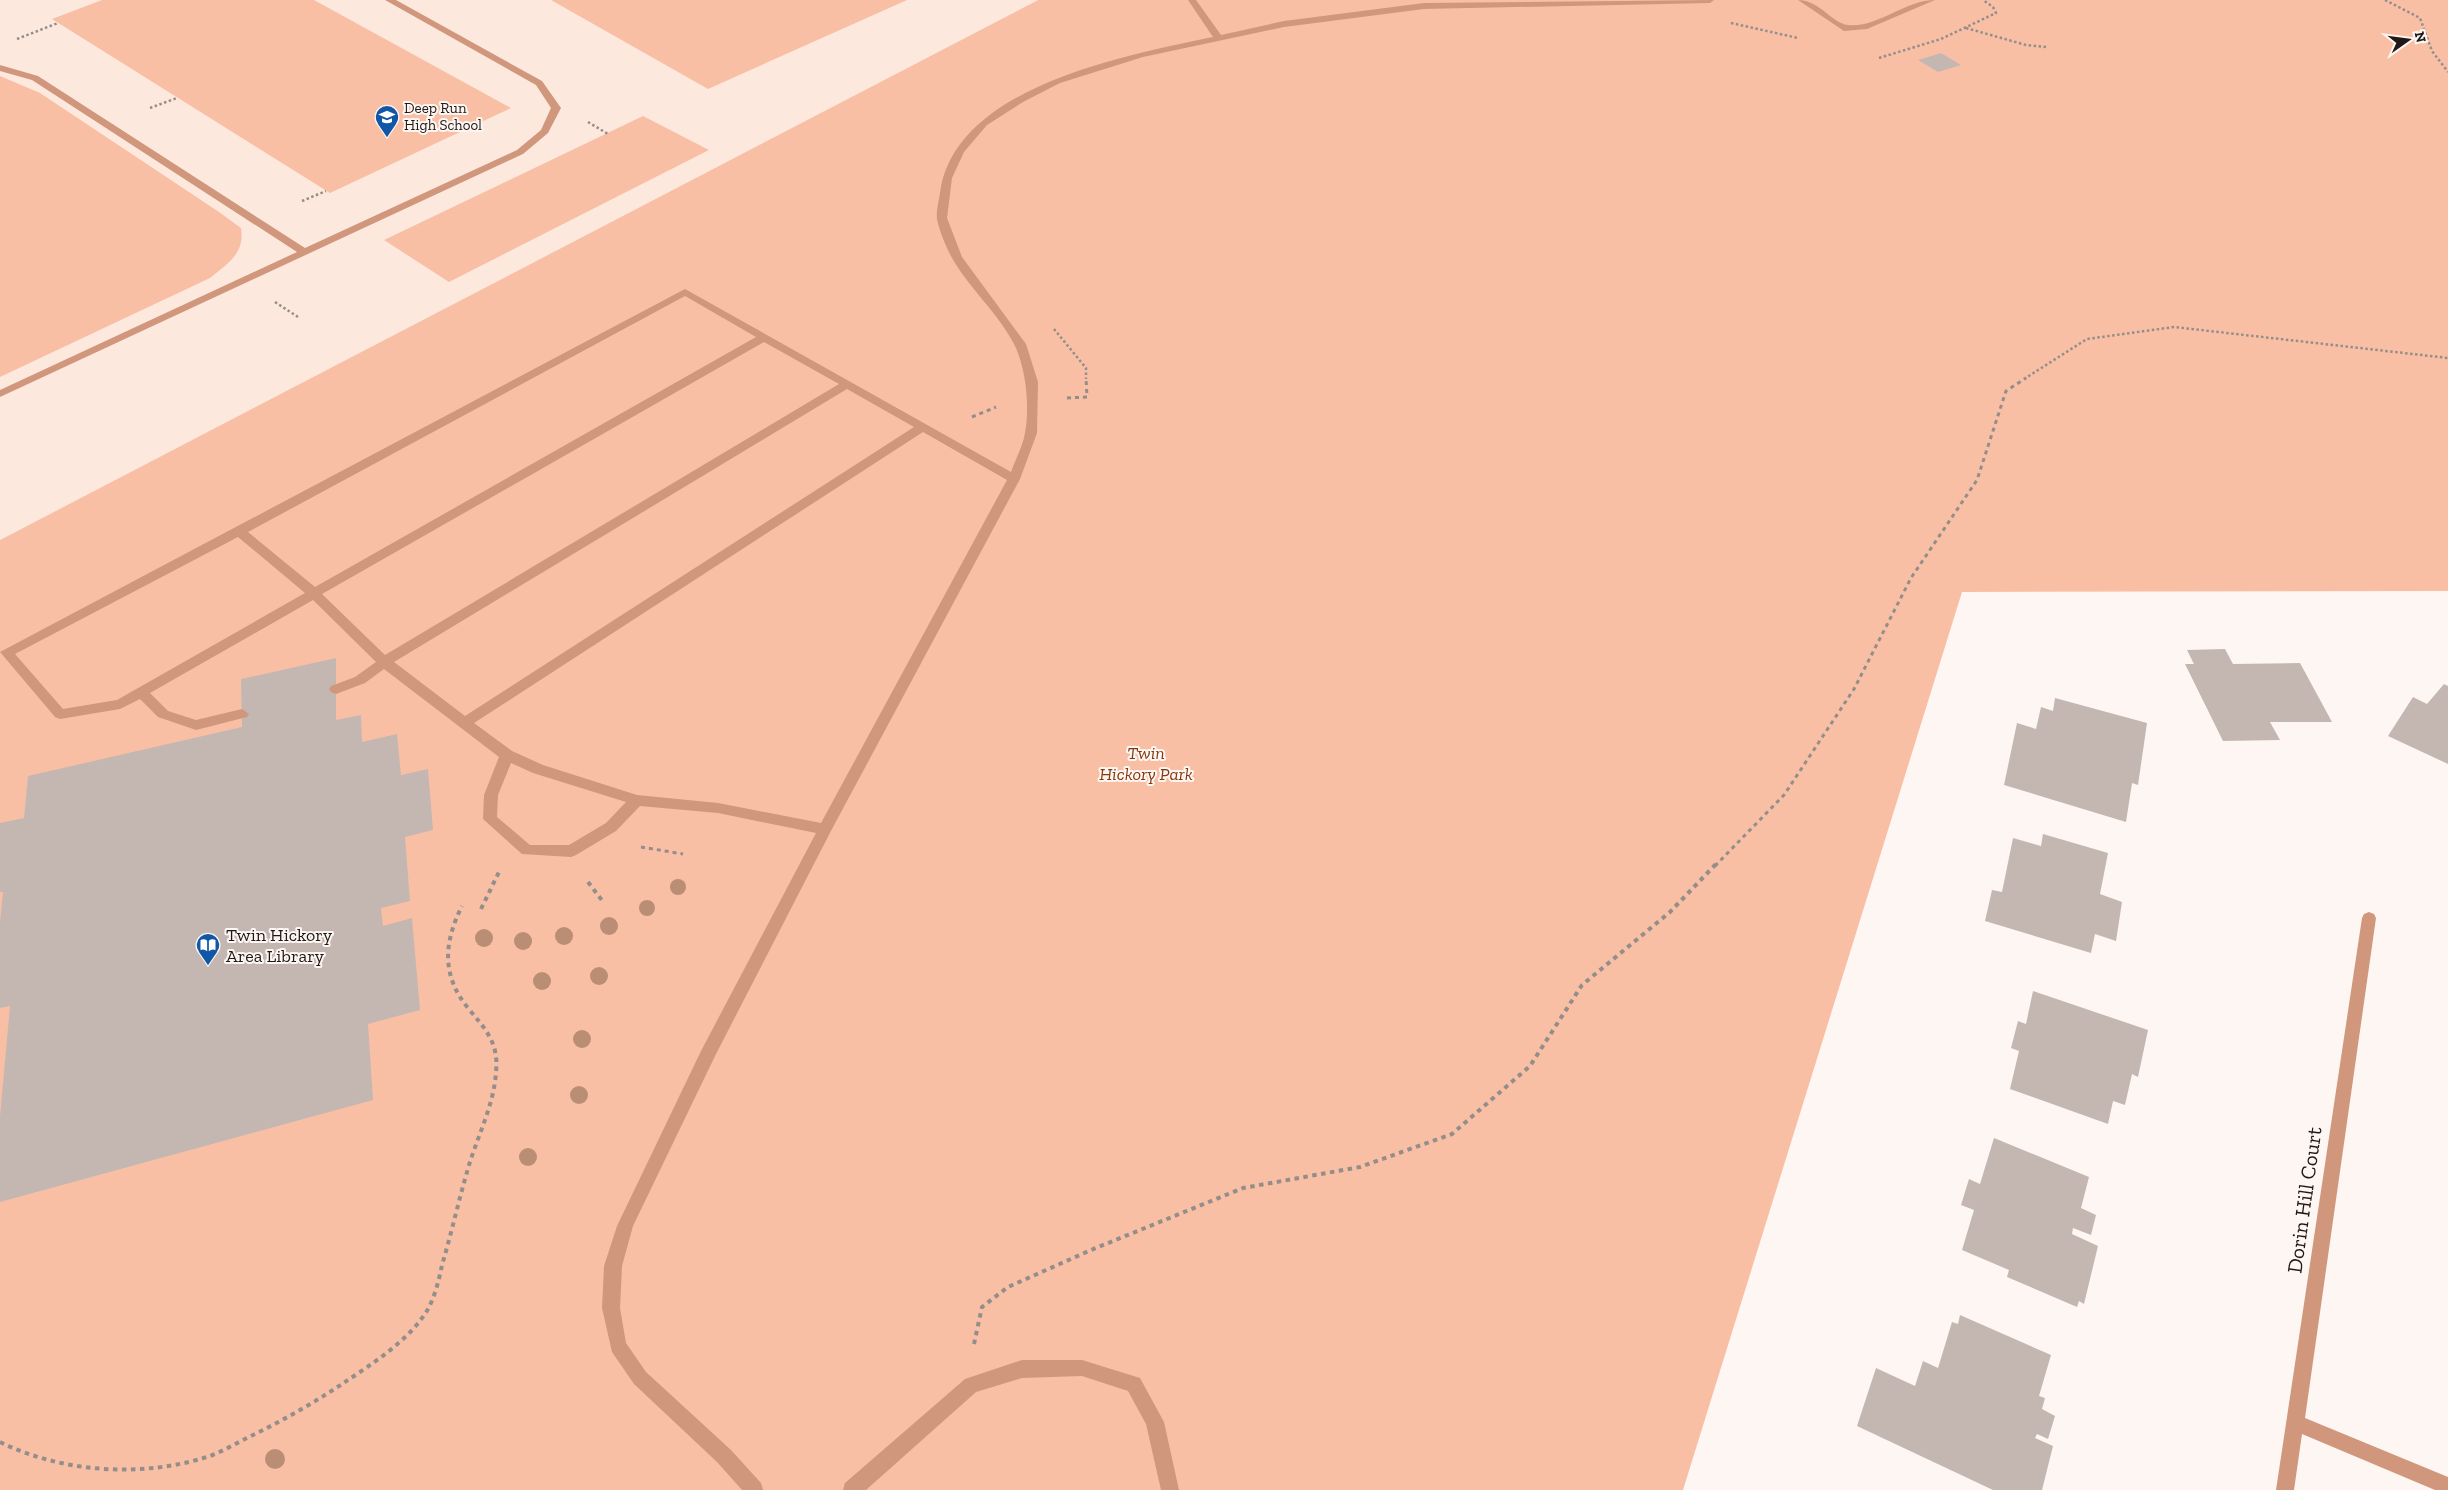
<svg xmlns="http://www.w3.org/2000/svg" width="2448" height="1490" viewBox="0 0 2448 1490" font-family="'Zilla Slab',serif">
  <style>
    .built { fill: #fde8de }
    .green { fill: #f9bfa4 }
    .building { fill: #c4b7b2 }
    .lines { fill: none; stroke-linecap: round; stroke-linejoin: round }
    .path-far2 { stroke: #948e8b; stroke-width: 2.5; stroke-dasharray: 2.5 2.5; stroke-linecap: butt }
    .path-far1 { stroke: #948e8b; stroke-width: 3; stroke-dasharray: 4 4; stroke-linecap: butt }
    .path { stroke: #948e8b; stroke-width: 4; stroke-dasharray: 4.5 4.5; stroke-linecap: butt }
    .service { fill: #d0977d; fill-rule: evenodd }
    .minor { fill: #d0977d; fill-rule: evenodd }
    .tree { fill: #ba8e75 }
    .labels { text-anchor: middle; dominant-baseline: central; stroke-width: 4; stroke-linejoin: round; paint-order: stroke }
    .far-poi-label { font-size: 15px; fill: #1e1917; stroke: #fef6f2; text-anchor: start }
    .park-label { font-size: 18px; font-style: italic; fill: #83390f; stroke: #fef6f2 }
    .poi-label { font-size: 18px; fill: #1e1917; stroke: #fef6f2; text-anchor: start }
    .near-street-label { font-size: 21px; fill: #1e1917; stroke: #fef6f2 }
  </style>
  <rect width="100%" height="100%" fill="#fef6f2"/>
  <path class="built" d="M0,0H1038L0,540Z"/>
  <path class="green" d="M102,0H314L511,108L330,193L52,19Z
    M551,0H907L708,89Z
    M1038,0H2448V591L1962,592L1683,1490H0V540Z
    M0,76L40,93L219,212L241,228C245,254 228,263 210,278L0,377Z
    M643,116L709,150L449,282L384,240Z"/>
  <path class="building" d="M1941,53L1961,65L1938,72L1918,60Z
    M2225,649L2233,664L2300,663L2332,722H2270L2280,740L2223,741L2185,664H2194L2187,650Z
    M336,658V720L361,715L362,742L397,734L401,775L428,769L433,830L405,837L410,901L381,908L383,926L412,918L420,1010L368,1024L373,1100L0,1202V1116L10,1006L0,1008V922L3,892H0V823L24,818L28,776L242,727L241,679Z
    M2444,684L2448,686V764L2388,736L2413,697L2427,704Z
    M2055,698L2147,723L2138,785L2132,783L2126,822L2004,785L2017,723L2036,729L2041,707L2053,711Z
    M2043,834L2108,853L2100,894L2122,902L2116,941L2095,934L2091,953L1985,921L1992,890L2002,892L2013,838L2041,846Z
    M2033,991L2148,1030L2138,1077L2132,1074L2125,1105L2113,1101L2108,1124L2010,1089L2019,1051L2011,1048L2018,1021L2026,1024Z
    M1994,1138L2089,1177L2081,1208L2096,1215L2091,1235L2073,1228L2072,1234L2098,1246L2084,1304L2079,1301L2077,1307L2007,1277L2009,1270L1962,1250L1974,1210L1961,1205L1969,1179L1980,1184Z
    M1960,1315L2051,1355L2039,1396L2045,1398L2042,1409L2055,1416L2048,1439L2037,1434L2035,1438L2053,1446L2042,1490H1993L1857,1426L1876,1368L1915,1386L1923,1361L1938,1368L1952,1322L1958,1324Z"/>
  <g class="lines">
    <path class="path-far2" d="M2385,0L2420,18L2432,51L2448,72
      M1731,23L1798,38
      M1966,28L2026,45L2047,47
      M17,39L58,23
      M1879,58L1941,39L1996,13L1993,7L1983,0
      M150,108L177,98
      M588,122L608,134
      M302,201L326,191
      M275,302L298,317
      M1054,329L1086,368V379
      M2024,379L2087,339L2174,327L2448,358"/>
    <path class="path-far1" d="M1067,398L1087,397L1086,378
      M972,417L996,407
      M641,847L683,854
      M1715,866L1784,795L1854,689L1911,578L1977,480L2006,391L2026,378"/>
    <path class="path" d="M588,882L604,903
      M481,909L499,872
      M974,1344L982,1307L1008,1287L1091,1250L1243,1188L1360,1167L1452,1134L1530,1066L1582,985L1670,912L1716,864
      M0,1442C63,1473 143,1478 210,1456C223,1451 235,1444 247,1438C280,1422 312,1404 342,1384C372,1364 410,1340 428,1309C435,1296 439,1280 442,1265C451,1235 458,1203 467,1172C476,1139 494,1106 496,1072C499,1042 485,1029 468,1008C441,975 444,942 462,906"/>
    <path class="service" d="M385,0H396L542,81L561,108L548,133L523,154L0,397V390L297,252L32,80L0,71V65L38,76L305,248L517,150L541,130L551,108L536,85Z
      M1188,0H1196L1221,35L1284,21L1424,3L1714,0L1710,3L1424,9L1284,27L1143,57L1060,83L1023,102L987,125L964,152L952,178L947,218L962,257L1026,344L1038,382L1037,433L1020,479L832,829L716,1054L633,1226L622,1266L620,1308L626,1343L646,1372L731,1450L761,1483L763,1490H742L717,1462L634,1384L612,1352L602,1308L604,1266L617,1226L701,1051L816,833L718,813L640,806L616,831L576,855L571,857L522,854L483,819L484,795L499,757L384,669L365,683L336,694L331,692L329,689L331,686L355,677L376,662L313,600L150,693L168,711L196,720L242,709L249,714L247,717L196,730L158,717L140,699L120,709L60,719L55,717L0,652L685,289L1011,472C1015,460 1023,446 1025,433C1030,407 1026,367 1014,344C998,313 969,288 952,258C946,247 939,230 937,219C936,211 939,200 940,193C954,86 1128,55 1213,37ZM685,296L756,337L315,587L248,532ZM764,342L839,384L385,655L322,594ZM847,389L914,427L465,716L394,662ZM923,432L1007,480L821,823L718,803L637,795L543,765L512,751L474,723ZM238,537L305,593L117,700L63,709L15,654ZM511,763L533,773L626,802L606,823L569,845H530L497,817L498,795Z
      M1798,0C1820,0 1831,23 1848,25C1878,28 1905,0 1935,0L1867,29L1844,31Z
      M1022,1360H1082L1140,1378L1164,1422L1179,1490H1161L1146,1424L1128,1391L1082,1376L1022,1378L976,1392L866,1490H843L845,1483L965,1379Z"/>
    <path class="minor" d="M2369,912L2374,914L2376,918L2305,1418L2448,1477V1490H2435L2302,1434L2294,1490H2276L2362,918L2364,914Z"/>
  </g>
  <g class="tree">
    <circle cx="678" cy="887" r="8"/>
    <circle cx="647" cy="908" r="8"/>
    <circle cx="609" cy="926" r="9"/>
    <circle cx="564" cy="936" r="9"/>
    <circle cx="484" cy="938" r="9"/>
    <circle cx="523" cy="941" r="9"/>
    <circle cx="599" cy="976" r="9"/>
    <circle cx="542" cy="981" r="9"/>
    <circle cx="582" cy="1039" r="9"/>
    <circle cx="579" cy="1095" r="9"/>
    <circle cx="528" cy="1157" r="9"/>
    <circle cx="275" cy="1459" r="10"/>
  </g>
  <defs>
    <g id="school-pin" transform="scale(1.25)"><path d="M0 17L-7.5 6A9.5 9.5 0 1 1 7.5 6Z" fill="#1257a7" stroke="#fef6f2"/><path d="M0-5L7-2L0 1L-7-2ZM-4 1L0 2.5L4 1V4Q0 6-4 4Z" fill="#fff"/></g>
    <g id="library-pin" transform="scale(1.25)"><path d="M0 17L-7.5 6A9.5 9.5 0 1 1 7.5 6Z" fill="#1257a7" stroke="#fef6f2"/><path d="M-6-4Q-3-5.5-.7-3.5V5Q-3 3-6 4ZM6-4Q3-5.5 .7-3.5V5Q3 3 6 4Z" fill="#fff"/></g>
  </defs>
  <g fill-rule="evenodd">
    <use href="#school-pin" x="387" y="117"/>
    <use href="#library-pin" x="208" y="945"/>
  </g>
  <g class="labels">
    <g class="far-poi-label">
      <text x="404" y="108">Deep Run<tspan x="404" dy="17">High School</tspan></text>
    </g>
    <g class="park-label">
      <text x="1146" y="753">Twin<tspan x="1146" dy="21">Hickory Park</tspan></text>
    </g>
    <g class="poi-label">
      <text x="226" y="935">Twin Hickory<tspan x="226" dy="21">Area Library</tspan></text>
    </g>
    <g class="near-street-label">
      <text transform="translate(2304 1200) rotate(-82)">Dorin Hill Court</text>
    </g>
  </g>
  <g transform="translate(2408 40) rotate(76)" stroke="#fef6f2" stroke-width="4" paint-order="stroke">
  <path d="M0-4L9 19L0 12L-9 19Z" fill="#1e1917"/>
  <text y="-8" font-size="14" font-weight="bold" text-anchor="middle" fill="#1e1917">N</text>
  </g>
</svg>
